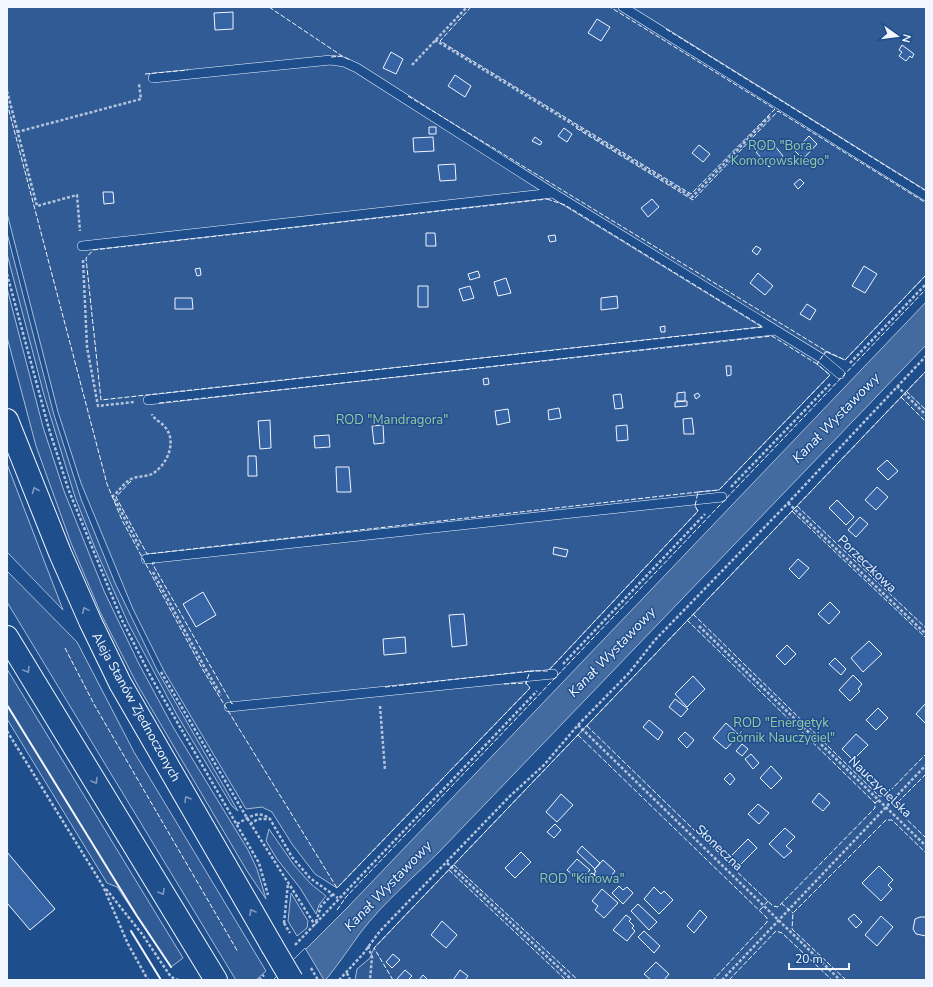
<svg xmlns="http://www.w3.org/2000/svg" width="933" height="987" viewBox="0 0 933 987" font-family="'Nunito Sans',sans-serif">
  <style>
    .built { fill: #305b95; stroke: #a8bbd7 }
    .water { fill: #446ba0; stroke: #a8bbd7 }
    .pier { fill: #1f4e8c; stroke: #a8bbd7 }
    .building { fill: #3563a3; stroke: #f2f6ff }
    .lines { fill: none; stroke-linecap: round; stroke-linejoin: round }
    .service-casing { stroke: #f2f6ff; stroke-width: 10 }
    .primary-casing { stroke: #f2f6ff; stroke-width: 24 }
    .path { stroke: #b3c4dc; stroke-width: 2.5; stroke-dasharray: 3 2; stroke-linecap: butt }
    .service { stroke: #1f4e8c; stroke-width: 9 }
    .primary { stroke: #1f4e8c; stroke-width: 22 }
    .primary-bridge-casing { stroke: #f2f6ff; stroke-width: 24; stroke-linecap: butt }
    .path-bridge { stroke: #b3c4dc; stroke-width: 2.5; stroke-dasharray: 3 2; stroke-linecap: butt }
    .primary-bridge { stroke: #1f4e8c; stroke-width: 22 }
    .fence { stroke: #f2f6ff; stroke-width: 1; stroke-dasharray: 5 2; stroke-linecap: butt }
    .wall { stroke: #f2f6ff; stroke-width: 2 }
    .oneway { stroke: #7e9ac0 }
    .labels { text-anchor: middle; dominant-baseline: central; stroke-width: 3; stroke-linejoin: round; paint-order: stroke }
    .park-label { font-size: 13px; fill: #97c8a6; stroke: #1f4e8c }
    .street-label { font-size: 13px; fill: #f2f6ff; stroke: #1f4e8c }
    .water-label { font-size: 14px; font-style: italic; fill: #f2f6ff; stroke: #1f4e8c }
  </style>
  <rect width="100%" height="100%" fill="#1f4e8c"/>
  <path class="built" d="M7,7H926V275L845,360L826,352L817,364L830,375L719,490L698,492L695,506L698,511L548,671H530L526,683L530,688L337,888L315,874L292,844L272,812L262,807L246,809L164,671L133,609L81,483L58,412L7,213Z
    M7,233L54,415L81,499L115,583L157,670L238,811L232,806L177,715L128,623L95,548L75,497L44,395L7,254Z
    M7,288L43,427L64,491L104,591L139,664L173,727L248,850L257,869L266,899L247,871L137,684L101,614L71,543L36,446L7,337Z
    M926,371V980H355L357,969L370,958L374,948Z
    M7,464L63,610L7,552Z
    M7,571L77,642L134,752L266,971L256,980H236L231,972L7,602Z
    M7,669L183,958L171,967L117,887L107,883L7,719Z
    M269,829L294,865L311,884L326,896L319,905L316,914L300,888L277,859L266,841Z
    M291,893L308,921L307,928L297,936L288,921Z"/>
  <path class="water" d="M926,302V345L439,852C413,878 383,903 361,932C350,947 340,962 328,977L325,980H275L347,908Z"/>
  <path class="pier" d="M305,948L324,980H273Z"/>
  <path class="building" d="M233,12V29L215,30L214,13Z
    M597,19L610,27L601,41L588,33Z
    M902,45L914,54L912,58L910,56L906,61L899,56L902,52L899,50Z
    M391,52L403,59L396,74L383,68Z
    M455,75L471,86L465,97L448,86Z
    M429,127H436V134H429Z
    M564,128L572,134L567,142L558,136Z
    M809,136L817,144L803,159L795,151Z
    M433,137L434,151L414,152L413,138Z
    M535,137L542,142L540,145L532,141Z
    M770,140L783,156L769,167L756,152Z
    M699,145L710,154L703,162L692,153Z
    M455,164L456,180L440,181L438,165Z
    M800,179L804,183L798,189L794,184Z
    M103,192H113L114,203L104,204Z
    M652,199L659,207L648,217L641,208Z
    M426,233H435L436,246H426Z
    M555,235L556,241L550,242L548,236Z
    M756,246L761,249L757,255L752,251Z
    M864,266L877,274L865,293L852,286Z
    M200,268L201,275L197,276L195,269Z
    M478,271L480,277L470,280L468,274Z
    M758,273L773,286L765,295L750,283Z
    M506,278L511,293L498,296L494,282Z
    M418,286H428V307H418Z
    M470,286L474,298L463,301L459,289Z
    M617,296L618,308L601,310V298Z
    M175,298H192L193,309H175Z
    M807,304L816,310L810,320L800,314Z
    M665,326V332H661L660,327Z
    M726,366H731V375L727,376Z
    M488,378L489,384L484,385L483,379Z
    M685,392V401H677V393Z
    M698,393L700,396L696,399L694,395Z
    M621,394L623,408L615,409L613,395Z
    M687,401V406L675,407V402Z
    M559,408L561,418L549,420L548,410Z
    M508,409L510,422L497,425L495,411Z
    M692,418L694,434H684L683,419Z
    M270,420L271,448L260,449L258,421Z
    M383,425L384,443L374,444L372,426Z
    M627,425L628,440L617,441L616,426Z
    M329,435L330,447L315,448L314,436Z
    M248,456H256L257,476H248Z
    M887,460L898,471L888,480L877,469Z
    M336,467H349L351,492H337Z
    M877,487L888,497L876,510L865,500Z
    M837,500L854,517L846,525L829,508Z
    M860,517L868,524L856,537L848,530Z
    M554,547L568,550L566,557L553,554Z
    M798,559L809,568L799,579L789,569Z
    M203,592L216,615L196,627L183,604Z
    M830,602L840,612L829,624L818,614Z
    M464,614L467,645L452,647L449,615Z
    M405,637L406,653L384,655L383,639Z
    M869,641L882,654L863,672L851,658Z
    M787,645L796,654L785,665L776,656Z
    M835,658L846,669L841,675L829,664Z
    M853,675L862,684L858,689L860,691L850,701L839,690Z
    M693,676L705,689L687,707L675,694Z
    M675,699L688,709L681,717L669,707Z
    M926,703V724L916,714Z
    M878,708L888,718L876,730L866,720Z
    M649,720L663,732L658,740L643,727Z
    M726,723L739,735L726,749L713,738Z
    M685,732L694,740L687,748L678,739Z
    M856,734L868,745L853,760L842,749Z
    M742,744L748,749L742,756L736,751Z
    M751,754L759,763L753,769L745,759Z
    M771,766L782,778L771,789L760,778Z
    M730,773L735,779L730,785L724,779Z
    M819,793L830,803L823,811L812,802Z
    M561,794L573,805L557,822L546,812Z
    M758,804L769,813L759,824L748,814Z
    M555,824L561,830L554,838L547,832Z
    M785,828L795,837L786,846L792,851L784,858L769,844Z
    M748,839L757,848L735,870L726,861Z
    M582,846L600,863L595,869L577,852Z
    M7,852L55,909L30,930L7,903Z
    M521,852L531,862L515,878L505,868Z
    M577,859L590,870L580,881L567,870Z
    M603,860L615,871L605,884L594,874L596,871L594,870Z
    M879,866L893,880L888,885L892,889L881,901L862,883Z
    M592,873L595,876L590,881L587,877Z
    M619,886L623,890L627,887L633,893L623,904L612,893Z
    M654,887L661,894L664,891L673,900L659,914L644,899Z
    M602,889L618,903L604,918L595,910L598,906L592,901Z
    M638,904L657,922L649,930L631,911Z
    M700,910L707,917L694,933L687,926Z
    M854,914L862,922L856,928L848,919Z
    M626,915L631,919L629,921L634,926L632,928L635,931L627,941L613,930Z
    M881,916L893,927L877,946L865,935Z
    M920,917H926V936L916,934L913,929L915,919Z
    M442,921L457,935L446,948L431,935Z
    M644,931L660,946L654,953L638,937Z
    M393,954L400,960L392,968L386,962Z
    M656,962L669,974L664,980H651L644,974Z
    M405,970L412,976L408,980H396Z
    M460,970L468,976L465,980H453Z
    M423,975L428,980H419Z"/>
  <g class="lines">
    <g class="service-casing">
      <path id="service" d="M623,7L926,196
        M153,78L331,60L344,62L357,68L553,193L821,358L840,374
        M82,246L553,193
        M148,400L775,330
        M146,559L722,497
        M229,707L553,674"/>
    </g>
    <g class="primary-casing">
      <path id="primary" d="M7,420L60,553L90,621L120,683L272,946
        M7,637L216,980"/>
    </g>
    <path class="path" d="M435,40L692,197L770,116
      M412,65L467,7
      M7,91L37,206L77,195L80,231
      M17,132L141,99L139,84
      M83,260L87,347L98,406L134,402
      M7,274L49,429L69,491L121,618L151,677L259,863L268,895
      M850,363L926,284
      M897,386L926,415
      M731,487L830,384
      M788,503L926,634
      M139,546L113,496C119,491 125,482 131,479C137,476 146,477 152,474C164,467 173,451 170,437C167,423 154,421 152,414
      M153,572L205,668L221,695
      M699,626L926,846
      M563,664L705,514
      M161,672L247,818L315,925
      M380,706L385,770
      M578,725L840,980
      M7,731L103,886L128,944L148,980
      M237,824C248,818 258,809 270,819L292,857L310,878L338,898
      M250,824L258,819H269
      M447,863L572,980
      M106,889L142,934L171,977L178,980
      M316,922L321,906L333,894
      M284,923L288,883
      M295,945L537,691
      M368,946L372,957L370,980
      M347,973L350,980
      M259,980L264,975
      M339,980L363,954L380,931L510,796L544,765L578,725L629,673L655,640L788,503L926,356
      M722,980L926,765"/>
    <use href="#service" class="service"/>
    <use href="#primary" class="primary"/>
    <g class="primary-bridge-casing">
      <path id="primary-bridge" d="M272,946L292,980"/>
    </g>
    <path class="path-bridge" d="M284,923L290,933
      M311,968L318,980"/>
    <use href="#primary-bridge" class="primary-bridge"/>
    <path class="fence" d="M269,7L342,56
      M471,7L440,41L691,194L775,109L610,7
      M666,29L926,191
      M331,57L342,56L350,60
      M145,74L188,70
      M408,96L826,351L845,360L926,275
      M7,103L107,484L122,520L203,670L337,888L530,688L526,683L530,671H548L698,511L695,506L698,492L719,490L830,375L817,364L826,351
      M576,128L693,200L778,111L926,203
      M547,199L565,205L763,327L101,400L86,258L93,250Z
      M906,391L926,410
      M901,397L926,422
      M159,403L772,336L817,364
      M131,481L116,497L147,554L698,492
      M797,506L926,628
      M792,511L926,638
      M155,563H152L232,704L234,703
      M693,614L879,796H885L926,754
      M687,620L875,803
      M65,648L95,706L238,952
      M504,684L526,683
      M385,687L530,671
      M587,726L728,863
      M578,735L767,918V922L713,980
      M926,774L897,803V810L926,838
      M454,865L578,980
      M733,868L773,906L778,907L875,808V803L879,800
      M449,870L566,980
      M781,903L793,913
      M337,910L346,897L926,289
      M760,910L768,901
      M393,980L374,948L926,371
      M729,980L776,931L782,933L832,980
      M846,980L792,929L793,913L886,820H892L926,853"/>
    <path class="wall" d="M7,705L137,916L171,967
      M131,931L161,980"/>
  </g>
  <defs><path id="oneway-chevron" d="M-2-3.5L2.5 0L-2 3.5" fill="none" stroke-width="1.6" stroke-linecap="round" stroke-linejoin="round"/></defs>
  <g class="oneway">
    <use href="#oneway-chevron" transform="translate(35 490) rotate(-112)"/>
    <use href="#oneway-chevron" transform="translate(85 610) rotate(-114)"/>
    <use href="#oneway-chevron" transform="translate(27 670) rotate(59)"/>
    <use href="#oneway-chevron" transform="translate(95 781) rotate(59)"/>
    <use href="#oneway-chevron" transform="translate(187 799) rotate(-120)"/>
    <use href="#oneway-chevron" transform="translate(162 892) rotate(59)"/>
    <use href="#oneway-chevron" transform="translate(252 912) rotate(-120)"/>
  </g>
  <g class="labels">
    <g class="park-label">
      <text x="780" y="146">ROD "Bora<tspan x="780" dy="15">Komorowskiego"</tspan></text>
      <text x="392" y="420">ROD "Mandragora"</text>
      <text x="781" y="723">ROD "Energetyk<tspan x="781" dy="15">Górnik Nauczyciel"</tspan></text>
      <text x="582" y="879">ROD "Kinowa"</text>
    </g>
    <g class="street-label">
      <text transform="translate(867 564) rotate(44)">Porzeczkowa</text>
      <text transform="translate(136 707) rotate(61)">Aleja Stanów Zjednoczonych</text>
      <text transform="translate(880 787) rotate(44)">Nauczycielska</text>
      <text transform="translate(719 848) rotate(44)">Słoneczna</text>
    </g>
    <g class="water-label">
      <text transform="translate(836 418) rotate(-46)">Kanał Wystawowy</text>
      <text transform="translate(612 652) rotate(-46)">Kanał Wystawowy</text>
      <text transform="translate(388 886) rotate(-46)">Kanał Wystawowy</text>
    </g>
  </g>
  <rect width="933" height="987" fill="none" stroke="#f2f6ff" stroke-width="16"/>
  <g transform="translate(897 36) rotate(104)" stroke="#1f4e8c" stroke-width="3" paint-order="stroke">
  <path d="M0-3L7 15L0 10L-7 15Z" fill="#f2f6ff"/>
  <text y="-6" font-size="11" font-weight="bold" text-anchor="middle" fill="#f2f6ff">N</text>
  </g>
  <path d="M789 963v6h60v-6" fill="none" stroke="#f2f6ff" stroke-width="2"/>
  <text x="795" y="963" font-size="12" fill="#f2f6ff" stroke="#1f4e8c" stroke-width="3" paint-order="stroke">20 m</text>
</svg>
